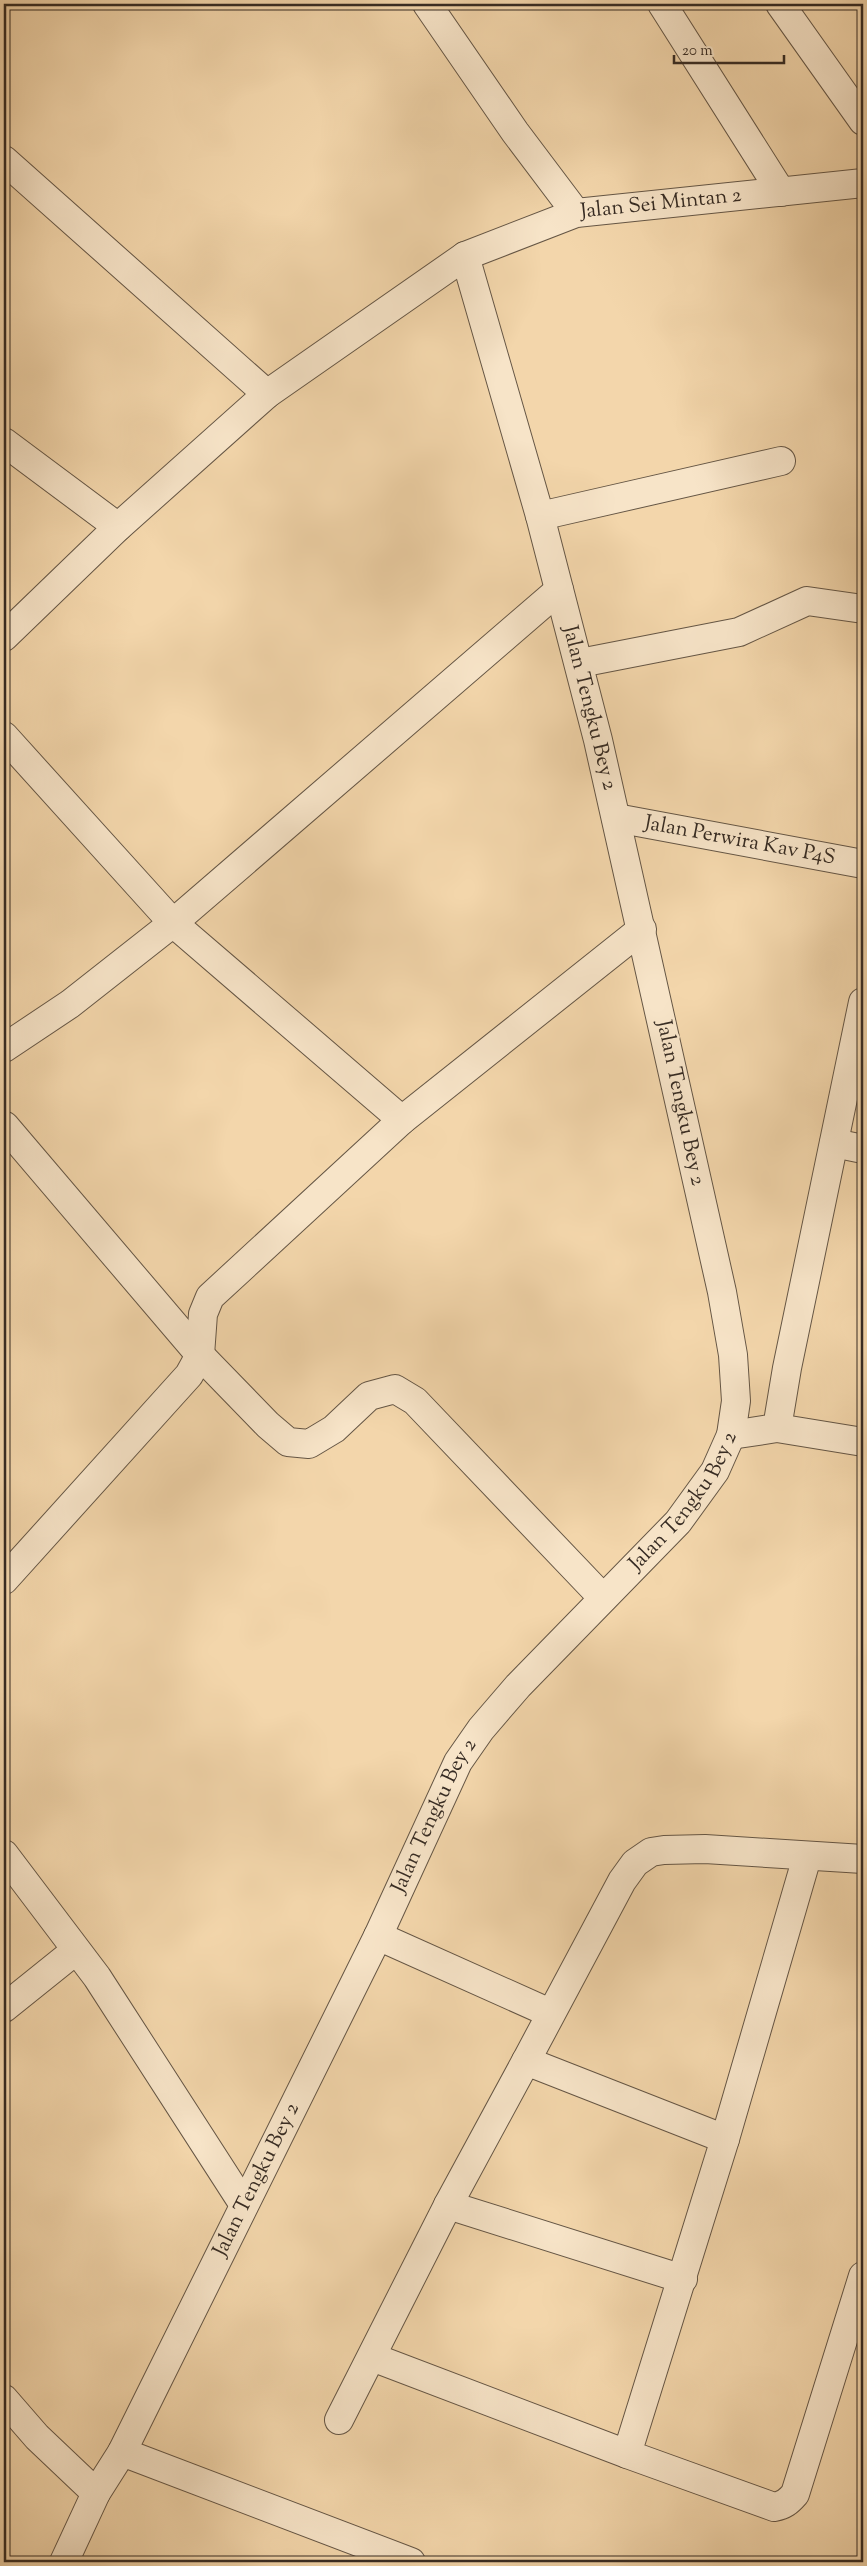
<svg xmlns="http://www.w3.org/2000/svg" width="867" height="2566" viewBox="0 0 867 2566" font-family="'Sorts Mill Goudy',serif">
  <style>
    .lines { fill: none; stroke-linecap: round; stroke-linejoin: round }
    .minor-casing { stroke: #655645; stroke-width: 30 }
    .minor { stroke: #f7e4c8; stroke-width: 28 }
    .labels { text-anchor: middle; dominant-baseline: central; stroke-width: 5; stroke-linejoin: round; paint-order: stroke }
    .street-label { font-size: 21px; fill: #362b23; stroke: #f7e4c8 }
  </style>
  <rect width="100%" height="100%" fill="#f3d6ab"/>
  <filter id="stains"><feTurbulence type="fractalNoise" baseFrequency=".004" numOctaves="4"/><feColorMatrix values="0 0 0 0 .2 0 0 0 0 .09 0 0 0 0 .02 0 0 0 .5 -.17"/></filter>
  <radialGradient id="worn" r=".72"><stop offset=".6" stop-color="#630" stop-opacity="0"/><stop offset="1" stop-color="#630" stop-opacity=".3"/></radialGradient>
  <g class="lines">
    <g class="minor-casing">
      <g id="minor">
        <path d="M427,4L515,132L576,213"/>
        <path d="M662,4L781,192"/>
        <path d="M780,4L863,121"/>
        <path d="M4,160L267,394"/>
        <path d="M4,442L118,527"/>
        <path d="M540,516L781,461"/>
        <path id="s1" d="M4,637L118,527L267,394L465,256L576,213L863,183"/>
        <path d="M580,663L739,632L807,601L863,609"/>
        <path d="M4,736L173,923L402,1120"/>
        <path id="s2" d="M616,818L863,864"/>
        <path d="M4,1048L70,1004L173,923L559,590"/>
        <path d="M5,1126L200,1355L268,1425L288,1442L309,1444L334,1429L369,1396L395,1389L415,1401L603,1598"/>
        <path d="M834,1143L863,1149"/>
        <path d="M777,1428L863,1442"/>
        <path d="M731,1435L777,1428L787,1368L863,1002"/>
        <path d="M4,1580L189,1375L200,1355L203,1314L210,1297L402,1120L642,929"/>
        <path d="M4,1854L97,1977L244,2205"/>
        <path d="M378,1936L550,2013"/>
        <path d="M4,2008L75,1951"/>
        <path d="M526,2061L622,1881L635,1863L651,1852L664,1850L705,1849L863,1859"/>
        <path d="M725,2139L807,1857"/>
        <path d="M448,2205L683,2279"/>
        <path d="M372,2357L627,2454"/>
        <path id="s3" d="M4,2399L37,2437L96,2493L122,2452L378,1936L458,1762L481,1729L518,1686L678,1522L715,1471L731,1435L736,1401L733,1355L722,1292L598,740L540,516L465,256"/>
        <path d="M339,2420L448,2205L526,2061L725,2139L627,2454L774,2507C784,2505 788,2502 795,2494L863,2276"/>
        <path d="M122,2452L411,2562"/>
        <path d="M64,2562L96,2493"/>
      </g>
    </g>
    <use href="#minor" class="minor"/>
  </g>
  <g class="labels">
    <g class="street-label">
      <text stroke="none"><textPath href="#s1" startOffset="804">Jalan Sei Mintan 2</textPath></text>
      <text transform="translate(589 708) rotate(76)">Jalan Tengku Bey 2</text>
      <text stroke="none"><textPath href="#s2" startOffset="126">Jalan Perwira Kav P4S</textPath></text>
      <text transform="translate(680 1103) rotate(78)">Jalan Tengku Bey 2</text>
      <text stroke="none"><textPath href="#s3" startOffset="1294">Jalan Tengku Bey 2</textPath></text>
      <text stroke="none"><textPath href="#s3" startOffset="889">Jalan Tengku Bey 2</textPath></text>
      <text stroke="none"><textPath href="#s3" startOffset="484">Jalan Tengku Bey 2</textPath></text>
    </g>
  </g>
  <rect width="867" height="2566" fill="none" stroke="#f3d6ab" stroke-width="20"/>
  <rect x="5" y="5" width="857" height="2556" fill="none" stroke="#362b23" stroke-width="2.5"/>
  <rect x="10" y="10" width="847" height="2546" fill="none" stroke="#362b23"/>
  <path d="M674 55v8h110v-8" fill="none" stroke="#362b23" stroke-width="2.5"/>
  <text x="682" y="55" font-size="15" fill="#362b23" stroke="#f7e4c8" stroke-width="4" paint-order="stroke">20 m</text>
  <rect width="100%" height="100%" filter="url(#stains)"/>
  <rect width="100%" height="100%" fill="url(#worn)"/>
</svg>
